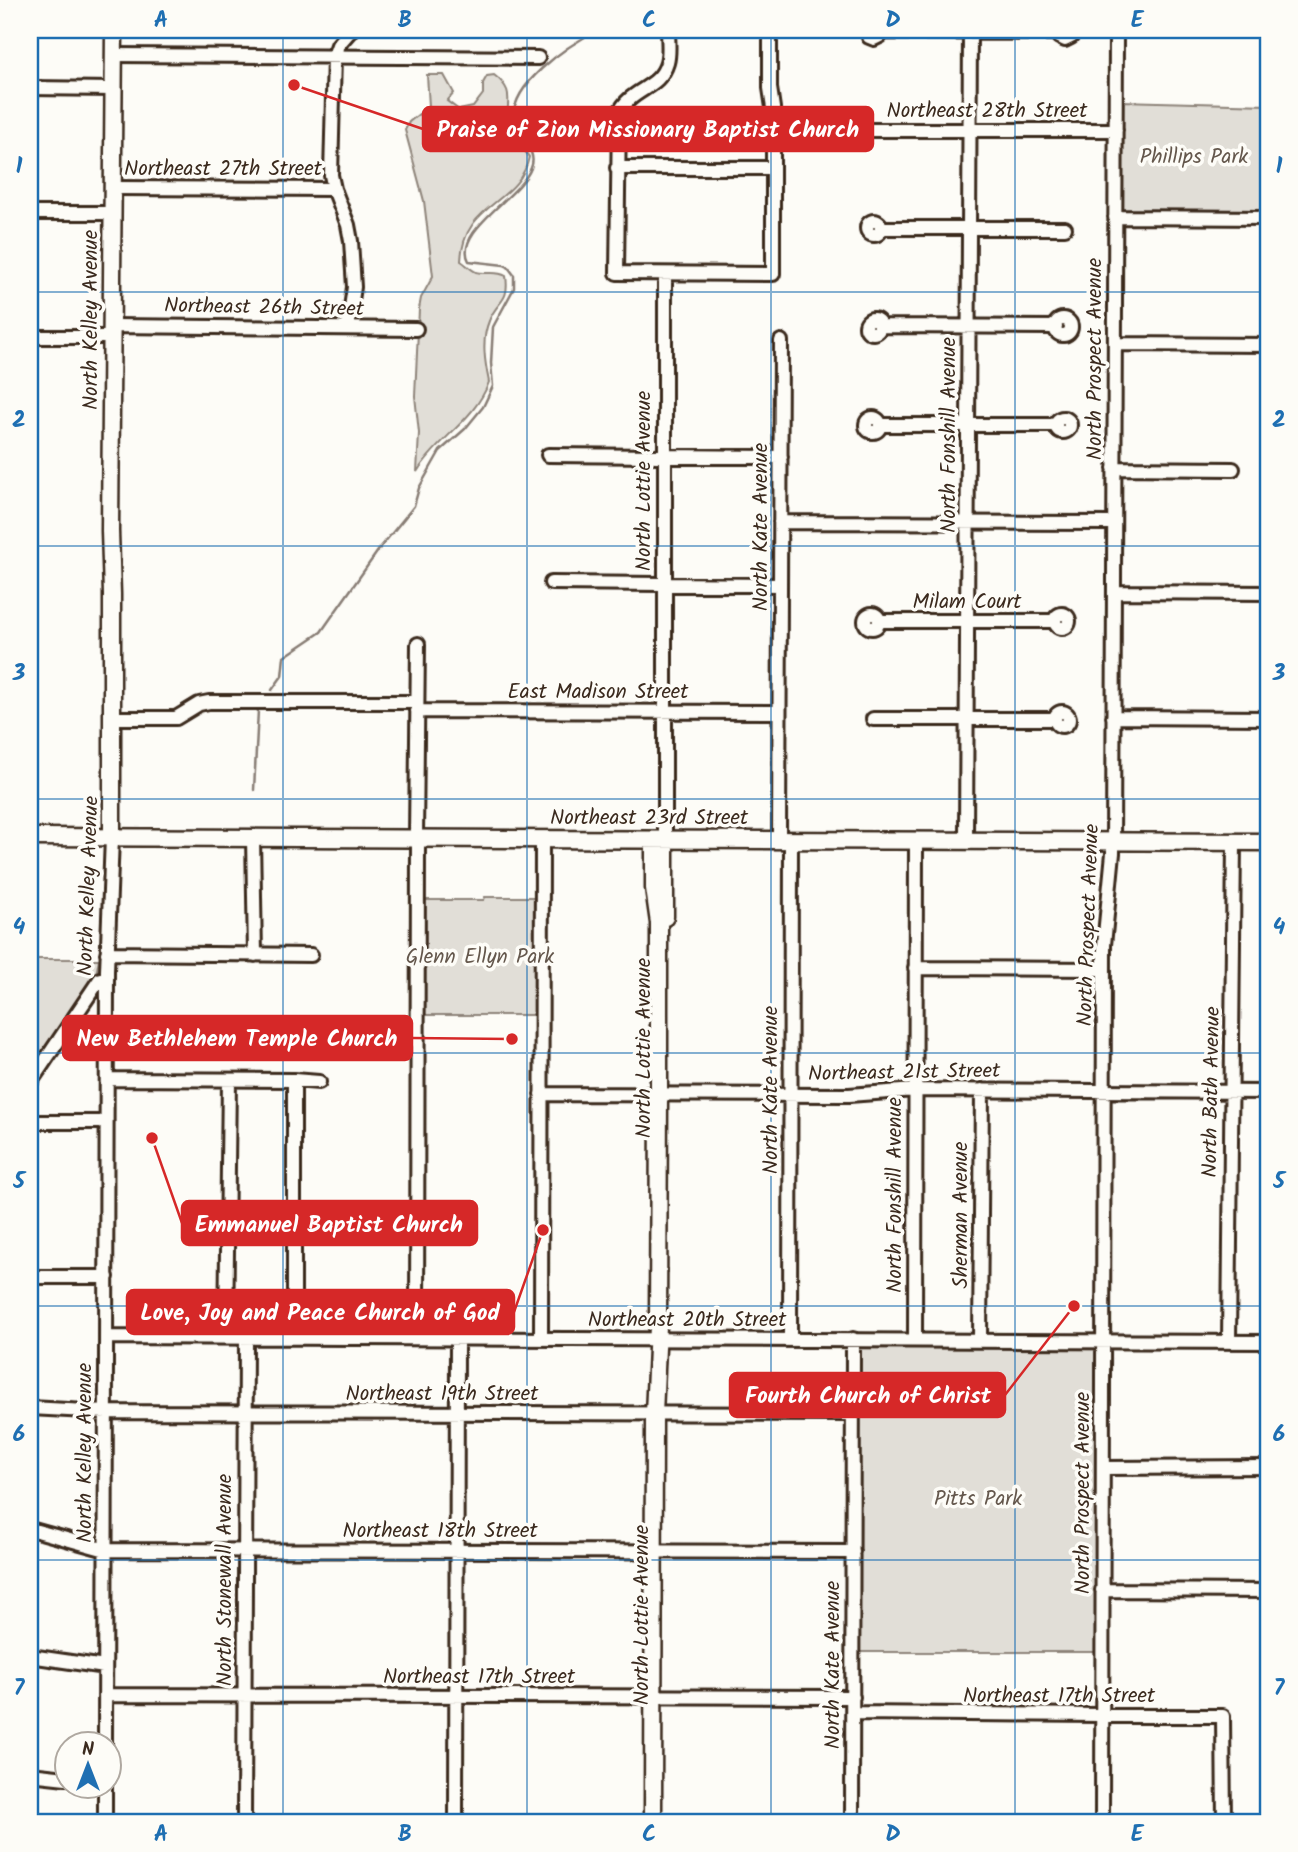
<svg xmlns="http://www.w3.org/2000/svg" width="1298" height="1852" viewBox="0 0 1298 1852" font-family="Kalam,sans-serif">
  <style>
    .green { fill: #e1ded7; stroke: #8e847a; stroke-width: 2 }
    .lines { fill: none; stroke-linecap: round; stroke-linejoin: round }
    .stream { stroke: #887d74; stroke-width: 2.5 }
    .minor-casing { stroke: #3b2a1e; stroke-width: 18 }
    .major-casing { stroke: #3b2a1e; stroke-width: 21 }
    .minor { stroke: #fdfcf7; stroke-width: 12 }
    .major { stroke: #fdfcf7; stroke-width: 16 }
    .grid { fill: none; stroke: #1f6fb2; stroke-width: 2; stroke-opacity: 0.55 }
    .labels { text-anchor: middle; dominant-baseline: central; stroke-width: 7; stroke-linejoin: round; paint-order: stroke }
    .street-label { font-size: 21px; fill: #3b2a1e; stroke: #fdfcf7 }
    .park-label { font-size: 21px; fill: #64574c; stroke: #fdfcf7 }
    .leader { fill: none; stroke: #d62828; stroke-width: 2.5 }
    .callout-dot { fill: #d62828; stroke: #fdfcf7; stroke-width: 2.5 }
    .callout { fill: #d62828; stroke: #d62828; stroke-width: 2.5 }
    .callout-label { font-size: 23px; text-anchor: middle; font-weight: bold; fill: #fff }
    .neatline { fill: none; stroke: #1f6fb2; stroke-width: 2.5 }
    .grid-label { font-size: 23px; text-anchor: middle; font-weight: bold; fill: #1f6fb2 }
  </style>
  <rect width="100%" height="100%" fill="#fdfcf7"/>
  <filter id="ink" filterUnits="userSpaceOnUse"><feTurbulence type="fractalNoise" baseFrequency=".0143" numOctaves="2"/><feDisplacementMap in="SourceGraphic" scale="14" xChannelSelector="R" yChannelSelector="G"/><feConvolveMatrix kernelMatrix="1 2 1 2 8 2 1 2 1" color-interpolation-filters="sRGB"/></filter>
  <g filter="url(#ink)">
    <path class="green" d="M427,75H444L454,93L447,101L459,110L473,107L483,94V83L487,76L494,75C519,94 502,103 510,127C514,137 523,148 529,157C519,205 463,202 461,261C466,264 471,270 476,272C486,275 496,270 506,276C510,303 497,300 489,321C481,340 485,363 489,382C475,420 438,438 417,472L419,433L415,396L419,309L421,298L433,276L424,201L405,130L409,122L429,106Z
      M1121,101L1268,105V213L1122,211L1120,208Z
      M30,848H35V959H99L96,975L43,1055L35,1049H30Z
      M485,897H538V1015H423V900H484Z
      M860,1346H1091L1097,1348V1652H858V1351Z"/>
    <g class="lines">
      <path class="stream" d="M272,690L282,676L284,657L321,632L380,548L414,506L419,488L440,451L465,429L483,407L493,386L491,363L493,327L514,288V275L508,267L504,265L469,261C453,231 520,197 531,168C538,151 520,140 515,125C504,87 570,44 598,30
        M254,790L258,710"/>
      <g class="minor-casing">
        <path id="minor" d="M668,30C668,40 670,53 667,63C659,90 632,87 619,113L617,273L773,274V108L770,88V30
          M868,30L869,37L874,39L880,36L881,30
          M1058,30L1059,37L1065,40L1071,37V30
          M882,32L1057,33
          M113,55L538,58
          M30,88L114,89
          M774,130H1116
          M617,168H773
          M112,188L334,189
          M30,213H112
          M1115,217L1268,218
          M867 228a7 7 0 1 1 14 0a7 7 0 1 1-14 0Z
          M881,228H1065
          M665,274V840
          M866 326a7 7 0 1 1 14 0a7 7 0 1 1-14 0Z
          M1055 327a8 8 0 1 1 16 0a8 8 0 1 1-16 0Z
          M112,326L416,329
          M881,326L1056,327
          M348,328L354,287L351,241L348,225L334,189L331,175L334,56L338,45L351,30
          M30,337H112
          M1115,344L1268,345
          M1056 425a7 7 0 1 1 14 0a7 7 0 1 1-14 0Z
          M866 425a7 7 0 1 1 14 0a7 7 0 1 1-14 0Z
          M880,425H1056
          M548,455L781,457
          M1114,468L1233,469
          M780,522L1114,523
          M551,583L780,585
          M1114,592L1268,593
          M865 621a7 7 0 1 1 14 0a7 7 0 1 1-14 0Z
          M1055 621a7 7 0 1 1 14 0a7 7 0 1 1-14 0Z
          M879,621H1055
          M417,711L779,712
          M1055 719a7 7 0 1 1 14 0a7 7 0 1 1-14 0Z
          M1113,717L1268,718
          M113,718H176L199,704L209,702H417
          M873,719H1054
          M253,837L255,955
          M416,838L418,644
          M779,840L781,341
          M966,841L970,30
          M107,953L311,955
          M915,968L1104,969
          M107,1079L294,1080L319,1082
          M30,1083L100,979H107
          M541,1094L849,1095L915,1090L1268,1092
          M30,1122H106
          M30,1277H107
          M106,1337L1268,1342
          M226,1337L229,1080
          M294,1337V1080
          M417,1337L418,838
          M541,1339L542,839
          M790,1340L791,840
          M915,1340L916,841
          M980,1340L982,1090
          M1229,1342L1234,842
          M30,1408L106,1412L853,1414
          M1103,1468L1268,1467
          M30,1529L106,1550L853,1552
          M1102,1590L1268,1591
          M30,1656L105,1667
          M105,1695L853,1697
          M853,1713L1223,1716L1224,1822
          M105,1744L107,971L112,837
          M30,1774L66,1778
          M105,1822V1786
          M244,1822L246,1337
          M456,1822L457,1338
          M852,1822L853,1339
          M1102,1822L1104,945L1113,853L1116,30"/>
      </g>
      <g class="major-casing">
        <path id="major" d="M30,837L1268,842
          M112,837V594L110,531L114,30
          M665,917V840
          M653,1822L654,1414L658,1326L659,1094V923L654,888V840"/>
      </g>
      <use href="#minor" class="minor"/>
      <use href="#major" class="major"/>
    </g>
  </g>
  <path class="grid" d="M283,30V1822M527,30V1822M771,30V1822M1015,30V1822M30,292H1268M30,546H1268M30,799H1268M30,1053H1268M30,1306H1268M30,1560H1268"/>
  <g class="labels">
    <g class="street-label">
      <text x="987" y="111">Northeast 28th Street</text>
      <text x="223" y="169">Northeast 27th Street</text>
      <text transform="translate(264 308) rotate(1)">Northeast 26th Street</text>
      <text transform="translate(91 320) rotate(-90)">North Kelley Avenue</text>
      <text transform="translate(1095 359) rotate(-90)">North Prospect Avenue</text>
      <text transform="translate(949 435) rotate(-90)">North Fonshill Avenue</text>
      <text transform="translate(644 481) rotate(-90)">North Lottie Avenue</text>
      <text transform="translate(761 527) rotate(-90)">North Kate Avenue</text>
      <text x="967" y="602">Milam Court</text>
      <text x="598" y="692">East Madison Street</text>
      <text x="649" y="818">Northeast 23rd Street</text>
      <text transform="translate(89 886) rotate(-88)">North Kelley Avenue</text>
      <text transform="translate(1089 925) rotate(-88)">North Prospect Avenue</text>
      <text transform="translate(644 1048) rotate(-90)">North Lottie Avenue</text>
      <text transform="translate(904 1073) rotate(-1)">Northeast 21st Street</text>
      <text transform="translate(771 1090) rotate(-90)">North Kate Avenue</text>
      <text transform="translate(1212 1092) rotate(-89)">North Bath Avenue</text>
      <text transform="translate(895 1195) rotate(-90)">North Fonshill Avenue</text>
      <text transform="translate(961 1215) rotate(-90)">Sherman Avenue</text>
      <text x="687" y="1320">Northeast 20th Street</text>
      <text x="442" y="1394">Northeast 19th Street</text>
      <text transform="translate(85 1453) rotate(-90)">North Kelley Avenue</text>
      <text transform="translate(1083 1493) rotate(-90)">North Prospect Avenue</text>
      <text x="440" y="1531">Northeast 18th Street</text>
      <text transform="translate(225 1580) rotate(-90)">North Stonewall Avenue</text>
      <text transform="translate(642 1615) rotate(-90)">North Lottie Avenue</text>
      <text transform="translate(833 1665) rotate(-90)">North Kate Avenue</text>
      <text x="479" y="1677">Northeast 17th Street</text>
      <text x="1059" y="1696">Northeast 17th Street</text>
    </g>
    <g class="park-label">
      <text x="1194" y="157">Phillips Park</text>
      <text x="480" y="957">Glenn Ellyn Park</text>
      <text x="978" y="1499">Pitts Park</text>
    </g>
  </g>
  <path class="leader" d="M294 85L423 129M512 1039L412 1038M152 1138L182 1223M543 1230L514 1312M1074 1306L1005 1395"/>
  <g class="callout-dot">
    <circle cx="294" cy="85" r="7"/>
    <circle cx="512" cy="1039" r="7"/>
    <circle cx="152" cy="1138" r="7"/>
    <circle cx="543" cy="1230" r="7"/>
    <circle cx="1074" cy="1306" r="7"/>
  </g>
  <g class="callout">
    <rect x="423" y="107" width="450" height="44" rx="7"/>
    <rect x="63" y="1016" width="349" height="44" rx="7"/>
    <rect x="182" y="1201" width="295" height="44" rx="7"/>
    <rect x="127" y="1290" width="387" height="44" rx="7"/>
    <rect x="730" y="1373" width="275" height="44" rx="7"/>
  </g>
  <g class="callout-label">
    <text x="648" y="137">Praise of Zion Missionary Baptist Church</text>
    <text x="237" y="1046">New Bethlehem Temple Church</text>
    <text x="329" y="1232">Emmanuel Baptist Church</text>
    <text x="320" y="1320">Love, Joy and Peace Church of God</text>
    <text x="868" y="1403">Fourth Church of Christ</text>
  </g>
  <rect width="1298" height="1852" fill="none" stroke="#fdfcf7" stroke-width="77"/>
  <g transform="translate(88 1765)"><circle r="33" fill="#fdfcf7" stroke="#afa8a0" stroke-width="2"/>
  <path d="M0-5L12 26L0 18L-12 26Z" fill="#1f6fb2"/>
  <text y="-10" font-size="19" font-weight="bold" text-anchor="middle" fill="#3b2a1e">N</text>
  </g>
  <rect x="38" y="38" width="1222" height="1776" class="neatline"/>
  <g class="grid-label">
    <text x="161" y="27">A</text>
    <text x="405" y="27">B</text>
    <text x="649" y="27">C</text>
    <text x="893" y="27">D</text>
    <text x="1137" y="27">E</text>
    <text x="19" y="173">1</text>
    <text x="1279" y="173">1</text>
    <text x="19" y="427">2</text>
    <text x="1279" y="427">2</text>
    <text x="19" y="680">3</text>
    <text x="1279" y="680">3</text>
    <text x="19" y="934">4</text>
    <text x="1279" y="934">4</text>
    <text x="19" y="1188">5</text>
    <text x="1279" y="1188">5</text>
    <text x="19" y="1441">6</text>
    <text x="1279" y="1441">6</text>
    <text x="19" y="1695">7</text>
    <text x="1279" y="1695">7</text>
    <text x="161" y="1841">A</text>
    <text x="405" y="1841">B</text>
    <text x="649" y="1841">C</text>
    <text x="893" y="1841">D</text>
    <text x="1137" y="1841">E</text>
  </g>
</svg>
